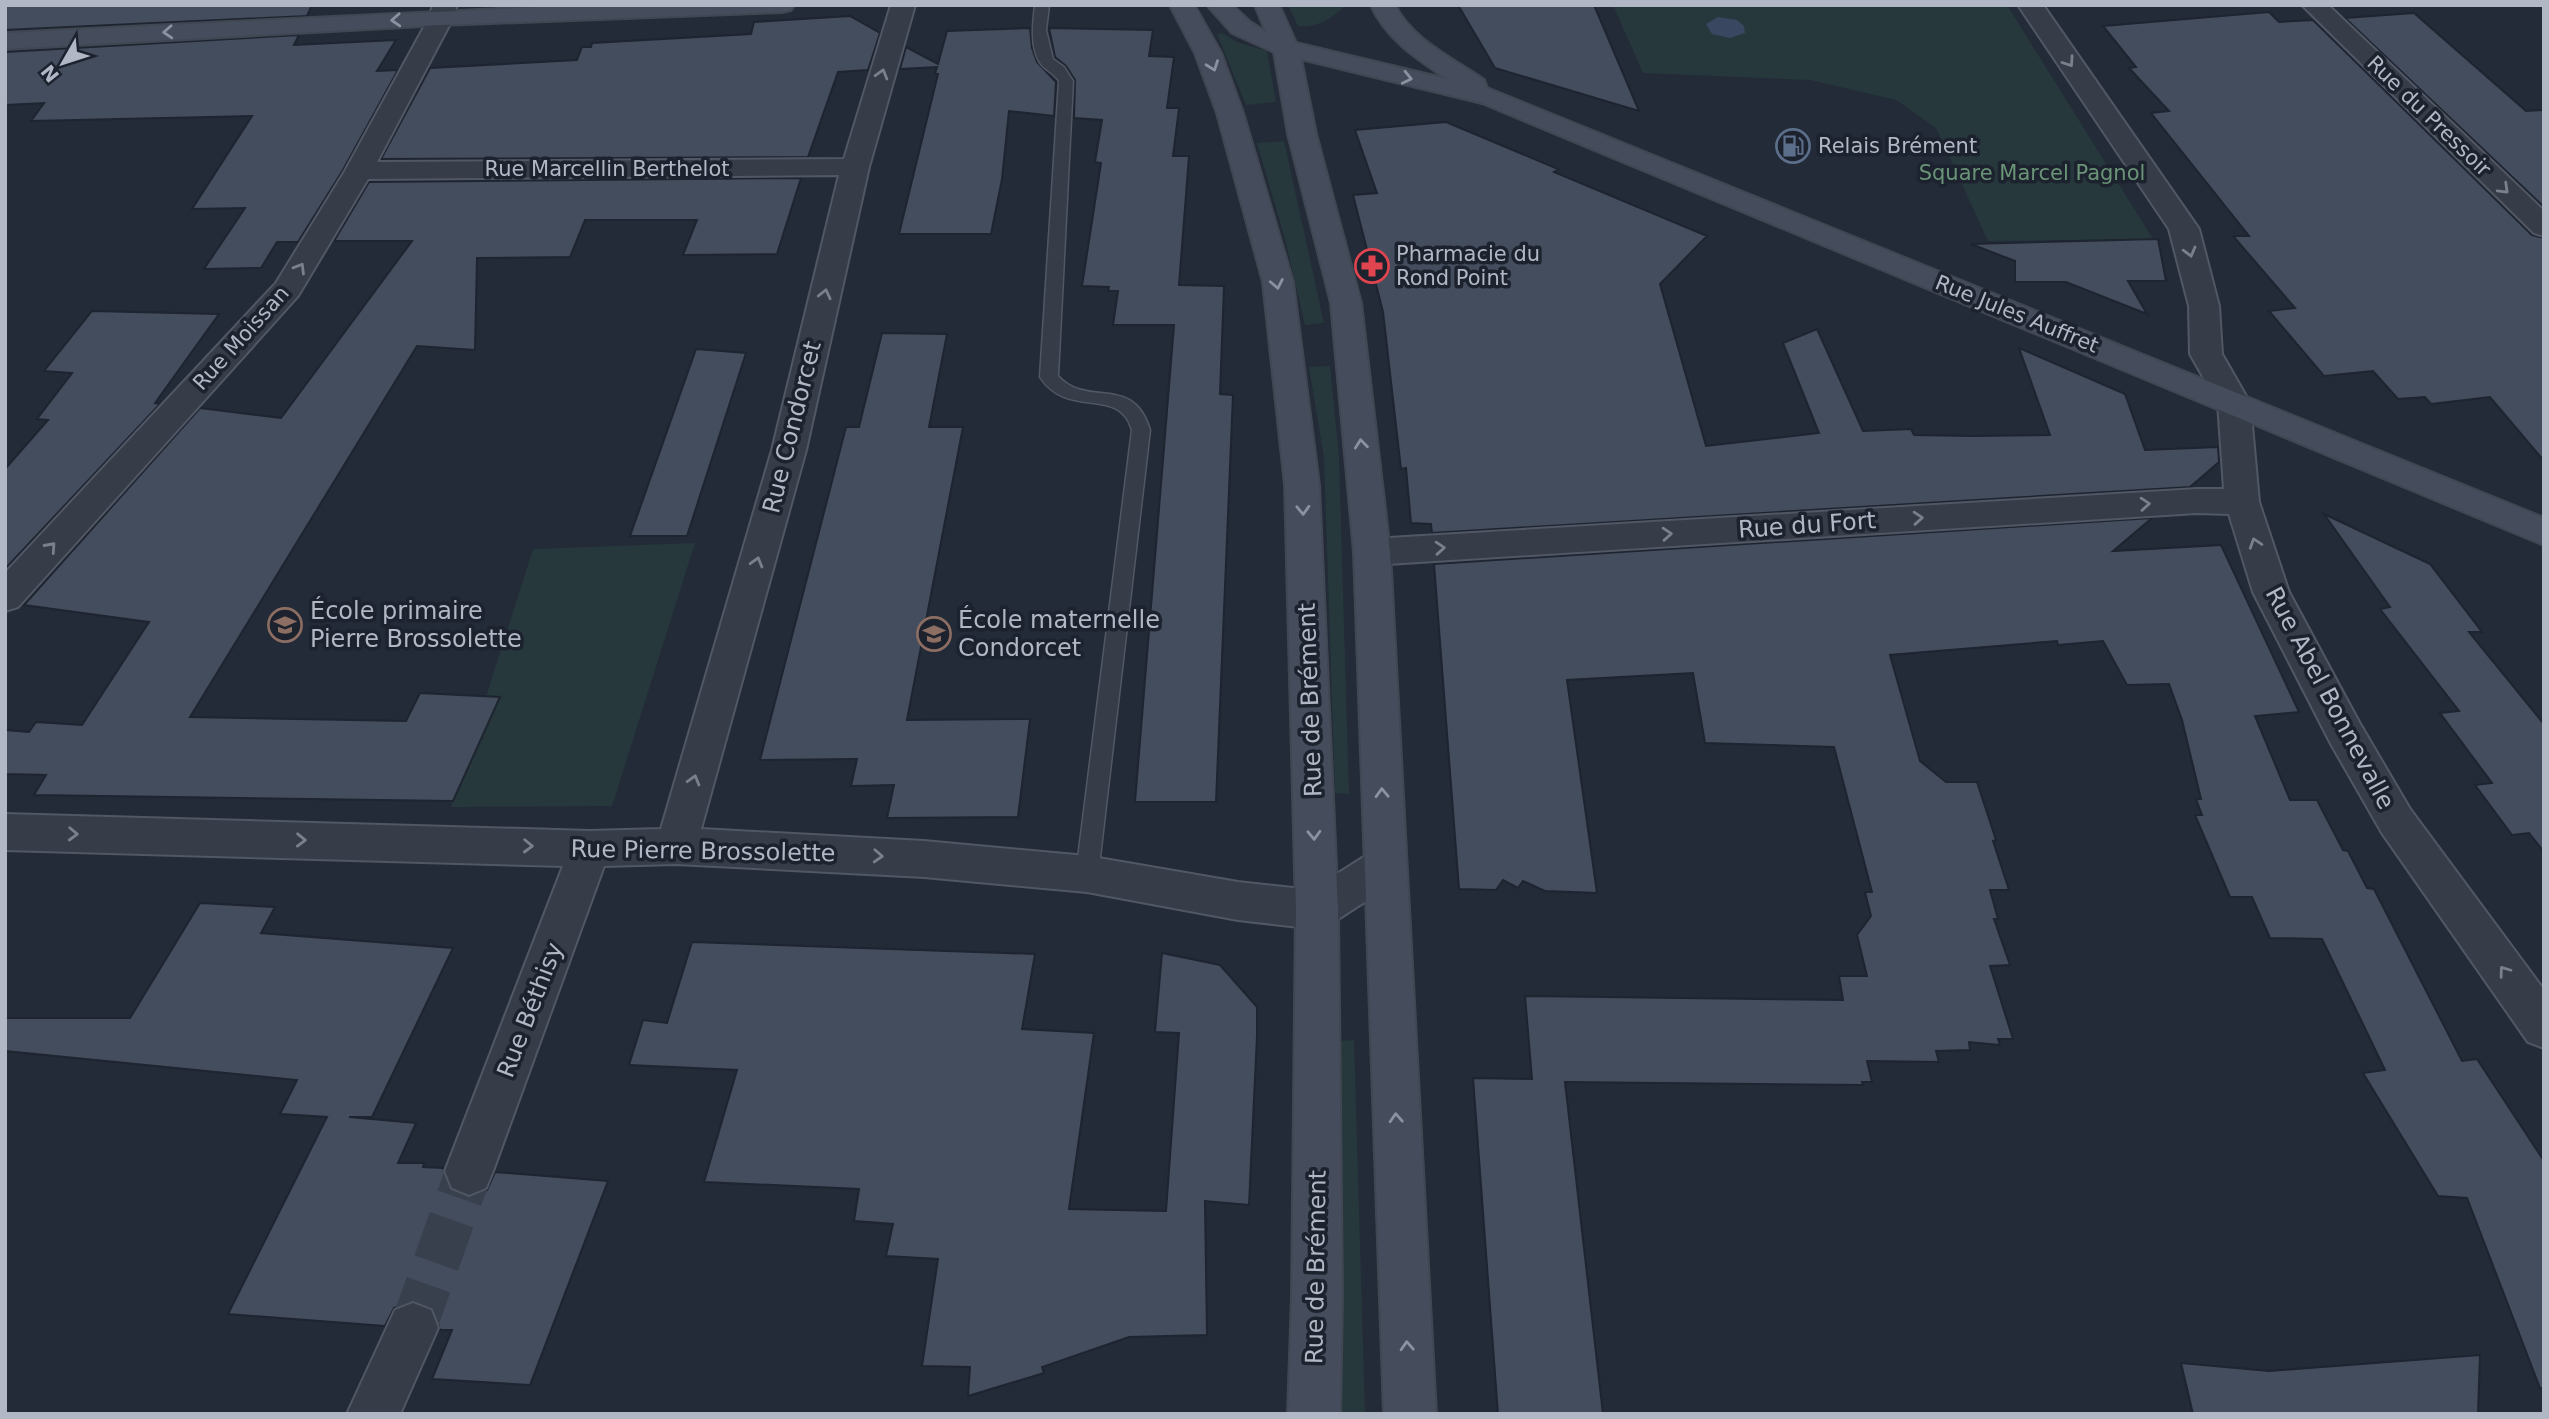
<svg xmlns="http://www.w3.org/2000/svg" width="2549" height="1419" viewBox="0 0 2549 1419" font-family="'DejaVu Sans',sans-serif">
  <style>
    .green { fill: #26383b }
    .water { fill: #394761 }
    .building { fill: #444d5d; stroke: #1e2430; stroke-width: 2 }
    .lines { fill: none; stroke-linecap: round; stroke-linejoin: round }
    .street-tunnel { stroke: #383f4d; stroke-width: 46; stroke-dasharray: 46 23; stroke-linecap: butt }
    .lane-casing { stroke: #515764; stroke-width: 3 }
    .street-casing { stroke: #515764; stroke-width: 4 }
    .secondary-casing { stroke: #404652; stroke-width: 4 }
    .lane { fill: #363d49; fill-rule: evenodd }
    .street { fill: #363d49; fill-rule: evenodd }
    .secondary { fill: #454c5c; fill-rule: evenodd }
    .oneway { stroke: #8b92a0 }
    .oneway2 { stroke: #7a808d }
    .labels { text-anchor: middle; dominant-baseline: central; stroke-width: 7; stroke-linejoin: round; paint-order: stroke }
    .far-street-label { font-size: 21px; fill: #b1b7c5; stroke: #1c222e }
    .far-poi-label { font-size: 21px; fill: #b1b7c5; stroke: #1c222e; text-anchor: start }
    .far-park-label { font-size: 21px; fill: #6a9477; stroke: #1c222e }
    .street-label { font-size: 24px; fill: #b1b7c5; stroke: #1c222e }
    .poi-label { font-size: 24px; fill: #b1b7c5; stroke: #1c222e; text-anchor: start }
  </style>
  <rect width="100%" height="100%" fill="#232a38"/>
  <path class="green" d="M1288,5H1345C1334,18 1315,29 1298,26Z
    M1613,5H2007L2153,239L1988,241L1936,128L1896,100L1810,80L1643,73Z
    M1222,33L1237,42L1267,51L1276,102L1246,105L1217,34Z
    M1284,141L1324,323L1305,325L1285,239L1257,143Z
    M1330,366L1339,457L1349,794L1335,793L1324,457L1309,367Z
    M695,543L612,806L451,807L533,549Z
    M1354,1040L1365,1414H1332L1340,1041Z"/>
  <path class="water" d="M1718,17L1737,20L1744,26L1745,33L1730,38L1712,34L1706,24Z"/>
  <path class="building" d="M5,5H312L307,16L5,30Z
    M1458,5H1594L1639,111L1495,68Z
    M2269,12L2279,22L2313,20L2532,235L2544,238V461L2490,397L2431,404L2425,397L2398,399L2373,371L2324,376L2269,311L2295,308L2233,236H2249L2151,113L2169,111L2129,68L2136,67L2103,26Z
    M2414,13L2526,111L2544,110V207L2345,18Z
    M850,16L880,33L868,70L838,72L808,157L381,159L430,68L577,60L582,47H591L592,43L751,34L754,22Z
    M1030,28L1032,48L1037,62L1056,82L1054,116L1009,111L1002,179L991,234H899L938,74H935L937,67L900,69L906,47L938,64L947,31Z
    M1049,28L1153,30L1149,56L1174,57L1167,108H1179L1173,156H1189L1179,285L1224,286L1220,394L1233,395L1216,802H1135L1174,325H1113L1118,291H1108L1109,287L1082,286L1101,163L1095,162L1102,120L1074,118L1075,80L1066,66L1055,57Z
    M299,35L294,45L396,40L377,71L398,70L343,170L298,242H277L261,268L204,269L245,208L192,209L252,116L31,121L44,103L5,105V52Z
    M1446,122L1558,169L1554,172L1707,236L1660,284L1706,446L1819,433L1783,343L1817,329L1863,431L1911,429L1914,435L1971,436L2050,435L2019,348L2125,394L2145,450L2218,447L2219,462L2190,487L1432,533L1431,524L1411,523L1406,468L1401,469L1383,312L1353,195L1377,193L1355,130Z
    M801,178L777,254L683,255L697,220H585L570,257L477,258L475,350L417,346L190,717L406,721L420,693L500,697L453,801L34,795L46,775L5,774V730L29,732L36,722L82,725L149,622L24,605L200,408L281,418L412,241H334L369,182Z
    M2158,239L2166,281H2128L2147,314L2066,282H2015V261L1971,244Z
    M92,311L219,314L155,403L160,404L5,569V469L48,420L37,419L72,373L44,371Z
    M882,333L947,334L929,427H963L907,720L1030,719L1018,817L887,818L894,785L851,786L857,759L760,760L846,427H859Z
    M696,349L746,353L687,536H630Z
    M2324,514L2430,564L2482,632H2469L2544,724V852L2529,833L2512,835L2475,785L2492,783L2440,713L2459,711L2380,609L2390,607Z
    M2152,518L2113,551L2221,545L2299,712L2255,716L2290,800H2317L2343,850L2348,851L2367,888L2374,889L2462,1061L2477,1059L2544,1161V1388H2540L2467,1198L2438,1196L2363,1073L2385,1070L2322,939L2270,938L2252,897H2230L2195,815H2202L2196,799H2201L2182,720L2169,684L2127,685L2103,641L2058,645L2057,641L1890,655L1920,761L1946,782H1977L1996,840L1993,841L2009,890H1990L1998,919H1994L2010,965L1990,966L2013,1039H1998L2000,1045L1969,1042L1970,1050L1936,1051L1939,1062L1867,1061L1872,1082H1862L1863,1085L1565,1082L1603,1414H1498L1473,1078L1532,1079L1525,996L1843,1000L1839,976H1867L1857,935L1871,916L1865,892H1872L1834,747L1705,743L1693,673L1567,680L1597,893L1545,891L1523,881L1518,888L1503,880L1496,890L1459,889L1434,564Z
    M200,903L275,907L261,933L453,948L372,1117H349L416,1123L398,1163H424L423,1167L443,1168L450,1189L468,1197L487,1190L495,1172L608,1181L530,1385L432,1379L452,1330H440L433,1309L414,1301L394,1308L385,1326L228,1314L327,1117L280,1114L297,1080L5,1051V1018H130Z
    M692,942L1035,954L1022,1029L1094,1033L1069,1209L1166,1211L1179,1033L1155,1032L1162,953L1220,965L1257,1007V1036L1249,1205L1205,1201L1207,1335L1129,1337L1042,1367L1044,1373L968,1396L970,1367L922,1366L938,1259L886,1256L893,1224L854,1221L859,1189L704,1182L737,1070L629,1065L643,1020L667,1023Z
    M2480,1355L2478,1414H2193L2181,1363L2269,1371Z"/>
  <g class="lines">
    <path class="street-tunnel" d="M413,1328L469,1171"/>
    <g class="lane-casing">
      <path id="lane" d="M1035,5H1049L1046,30L1053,59L1064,67L1073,81L1058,376C1088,409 1133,373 1150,430L1098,874L1095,881L1087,884L1079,881L1076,874L1132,430C1119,385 1068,420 1040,377L1059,81C1054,73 1043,69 1039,61C1030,45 1033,23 1035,5Z"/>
    </g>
    <g class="street-casing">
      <path id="street" d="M433,5H457L453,18L377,162L844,159L891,5H915L869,167L806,450L701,829L924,841L1087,856L1238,882L1312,890L1370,853L1385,848L1400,853L1406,866L1400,879L1332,923L1317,929L1238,920L1087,892L924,877L676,864L604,866L493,1171L486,1188L469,1195L452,1188L445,1171L563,866L5,850V814L590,831L661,829L772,450L839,175L368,179L298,296L18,607L5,611V573L276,283L345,171L429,18Z
        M2018,5H2043L2199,229L2219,306L2222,354L2250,403L2259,502L2289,592L2359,722L2410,809L2544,990V1048L2528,1042L2382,833L2331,744L2253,592L2229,514L2197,513L1372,565L1359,561L1354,552L1359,543L1372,539L2197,489H2224L2218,403L2190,354L2189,306L2169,229Z
        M2302,5H2328L2544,211V236L2534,233Z
        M413,1303L431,1310L438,1328L400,1414H347L395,1310Z"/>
    </g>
    <g class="secondary-casing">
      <path id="secondary" d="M580,5H794L791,10L782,12L441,25L5,49V33Z
        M1170,5H1194L1221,53L1243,113L1293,282L1319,485L1338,910L1342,1296L1340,1414H1288L1292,1296L1296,910L1285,485L1263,282L1217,113L1195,53Z
        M1207,5H1232L1250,22L1266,32L1255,5H1279L1296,43L1447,79C1417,59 1386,39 1371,5H1395C1412,40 1454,59 1484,80L1487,88L2544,518V545L1482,103L1301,59L1316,134L1361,303L1390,552L1436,1414H1384L1354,552L1331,303L1288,134L1274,52L1232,33Z"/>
    </g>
    <use href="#lane" class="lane"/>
    <use href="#street" class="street"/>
    <use href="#secondary" class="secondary"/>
  </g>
  <defs><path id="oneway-chevron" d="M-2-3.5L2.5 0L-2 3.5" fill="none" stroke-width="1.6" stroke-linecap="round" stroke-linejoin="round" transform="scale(1.75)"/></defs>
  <g class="oneway">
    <use href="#oneway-chevron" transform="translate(396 20) rotate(177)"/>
    <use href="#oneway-chevron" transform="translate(168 32) rotate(177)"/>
    <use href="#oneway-chevron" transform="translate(1213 66) rotate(70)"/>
    <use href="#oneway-chevron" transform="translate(1407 78) rotate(13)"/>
    <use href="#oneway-chevron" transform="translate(1277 284) rotate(79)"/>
    <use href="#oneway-chevron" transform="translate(1361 444) rotate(-96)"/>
    <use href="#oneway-chevron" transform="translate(1303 510) rotate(88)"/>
    <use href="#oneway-chevron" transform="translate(1382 793) rotate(-92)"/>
    <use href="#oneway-chevron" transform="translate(1314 835) rotate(88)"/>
    <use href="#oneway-chevron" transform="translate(1396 1118) rotate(-93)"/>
    <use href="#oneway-chevron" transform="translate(1407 1346) rotate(-93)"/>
  </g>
  <g class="oneway2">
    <use href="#oneway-chevron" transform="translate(2069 62) rotate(56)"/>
    <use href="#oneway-chevron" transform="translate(882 74) rotate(-74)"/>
    <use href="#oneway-chevron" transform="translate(2504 189) rotate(44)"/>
    <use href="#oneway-chevron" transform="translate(2190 252) rotate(75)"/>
    <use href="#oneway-chevron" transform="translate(300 268) rotate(-59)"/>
    <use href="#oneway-chevron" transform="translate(825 294) rotate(-77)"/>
    <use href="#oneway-chevron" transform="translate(2145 504) rotate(-4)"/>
    <use href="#oneway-chevron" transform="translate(1918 518) rotate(-4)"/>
    <use href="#oneway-chevron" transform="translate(1667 534) rotate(-4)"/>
    <use href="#oneway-chevron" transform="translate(2255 543) rotate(-108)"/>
    <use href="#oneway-chevron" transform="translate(51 547) rotate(-48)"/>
    <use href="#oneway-chevron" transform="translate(1440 548) rotate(-4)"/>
    <use href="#oneway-chevron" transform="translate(757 562) rotate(-74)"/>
    <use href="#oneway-chevron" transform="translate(694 780) rotate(-74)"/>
    <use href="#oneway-chevron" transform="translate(73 834) rotate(2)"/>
    <use href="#oneway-chevron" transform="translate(301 840) rotate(1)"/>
    <use href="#oneway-chevron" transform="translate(528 846) rotate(2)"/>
    <use href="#oneway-chevron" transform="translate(878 856) rotate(3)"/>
    <use href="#oneway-chevron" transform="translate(2504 971) rotate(-126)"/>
  </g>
  <defs>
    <g id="fuel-ring" transform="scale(1.75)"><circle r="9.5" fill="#1c222e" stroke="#5c6f8a" stroke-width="1.5"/><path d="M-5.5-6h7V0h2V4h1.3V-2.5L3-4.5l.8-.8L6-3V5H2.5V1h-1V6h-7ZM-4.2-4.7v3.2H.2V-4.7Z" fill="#5c6f8a"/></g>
    <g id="pharmacy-ring" transform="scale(1.75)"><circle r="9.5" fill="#1c222e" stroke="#e0444e" stroke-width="1.5"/><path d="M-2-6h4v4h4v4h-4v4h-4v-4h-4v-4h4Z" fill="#e0444e"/></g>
    <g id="school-ring" transform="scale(1.75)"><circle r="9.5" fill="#1c222e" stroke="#8d6e63" stroke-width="1.5"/><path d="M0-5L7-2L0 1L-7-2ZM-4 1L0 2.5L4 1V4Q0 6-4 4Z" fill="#8d6e63"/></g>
  </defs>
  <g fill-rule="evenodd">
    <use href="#fuel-ring" x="1793" y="146"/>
    <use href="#pharmacy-ring" x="1372" y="266"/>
    <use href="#school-ring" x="285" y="625"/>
    <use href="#school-ring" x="934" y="634"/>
  </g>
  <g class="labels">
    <g class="far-street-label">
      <text transform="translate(2429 116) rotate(44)">Rue du Pressoir</text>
      <text x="607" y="169">Rue Marcellin Berthelot</text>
      <text transform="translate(2017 314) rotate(22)">Rue Jules Auffret</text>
      <text transform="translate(241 338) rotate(-48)">Rue Moissan</text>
    </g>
    <g class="far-poi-label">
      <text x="1818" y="146">Relais Brément</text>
      <text x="1396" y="254">Pharmacie du<tspan x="1396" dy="24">Rond Point</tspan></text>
    </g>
    <g class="far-park-label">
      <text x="2032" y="173">Square Marcel Pagnol</text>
    </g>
    <g class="street-label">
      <text transform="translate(792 427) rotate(-76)">Rue Condorcet</text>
      <text transform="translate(1807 525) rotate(-4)">Rue du Fort</text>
      <text transform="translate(2330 698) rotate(62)">Rue Abel Bonnevalle</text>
      <text transform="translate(1310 700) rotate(-92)">Rue de Brément</text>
      <text transform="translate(703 851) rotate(1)">Rue Pierre Brossolette</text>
      <text transform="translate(530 1010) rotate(-69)">Rue Béthisy</text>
      <text transform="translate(1316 1267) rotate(-89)">Rue de Brément</text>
    </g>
    <g class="poi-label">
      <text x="310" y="611">École primaire<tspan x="310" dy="28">Pierre Brossolette</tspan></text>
      <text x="958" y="620">École maternelle<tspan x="958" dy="28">Condorcet</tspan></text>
    </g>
  </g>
  <rect width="2549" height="1419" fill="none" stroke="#b1b7c5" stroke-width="14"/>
  <g transform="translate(63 63) rotate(231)" stroke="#1c222e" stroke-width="5" paint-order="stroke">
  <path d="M0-5L12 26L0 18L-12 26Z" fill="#b1b7c5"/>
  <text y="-10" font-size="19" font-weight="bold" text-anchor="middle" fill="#b1b7c5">N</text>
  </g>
</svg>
